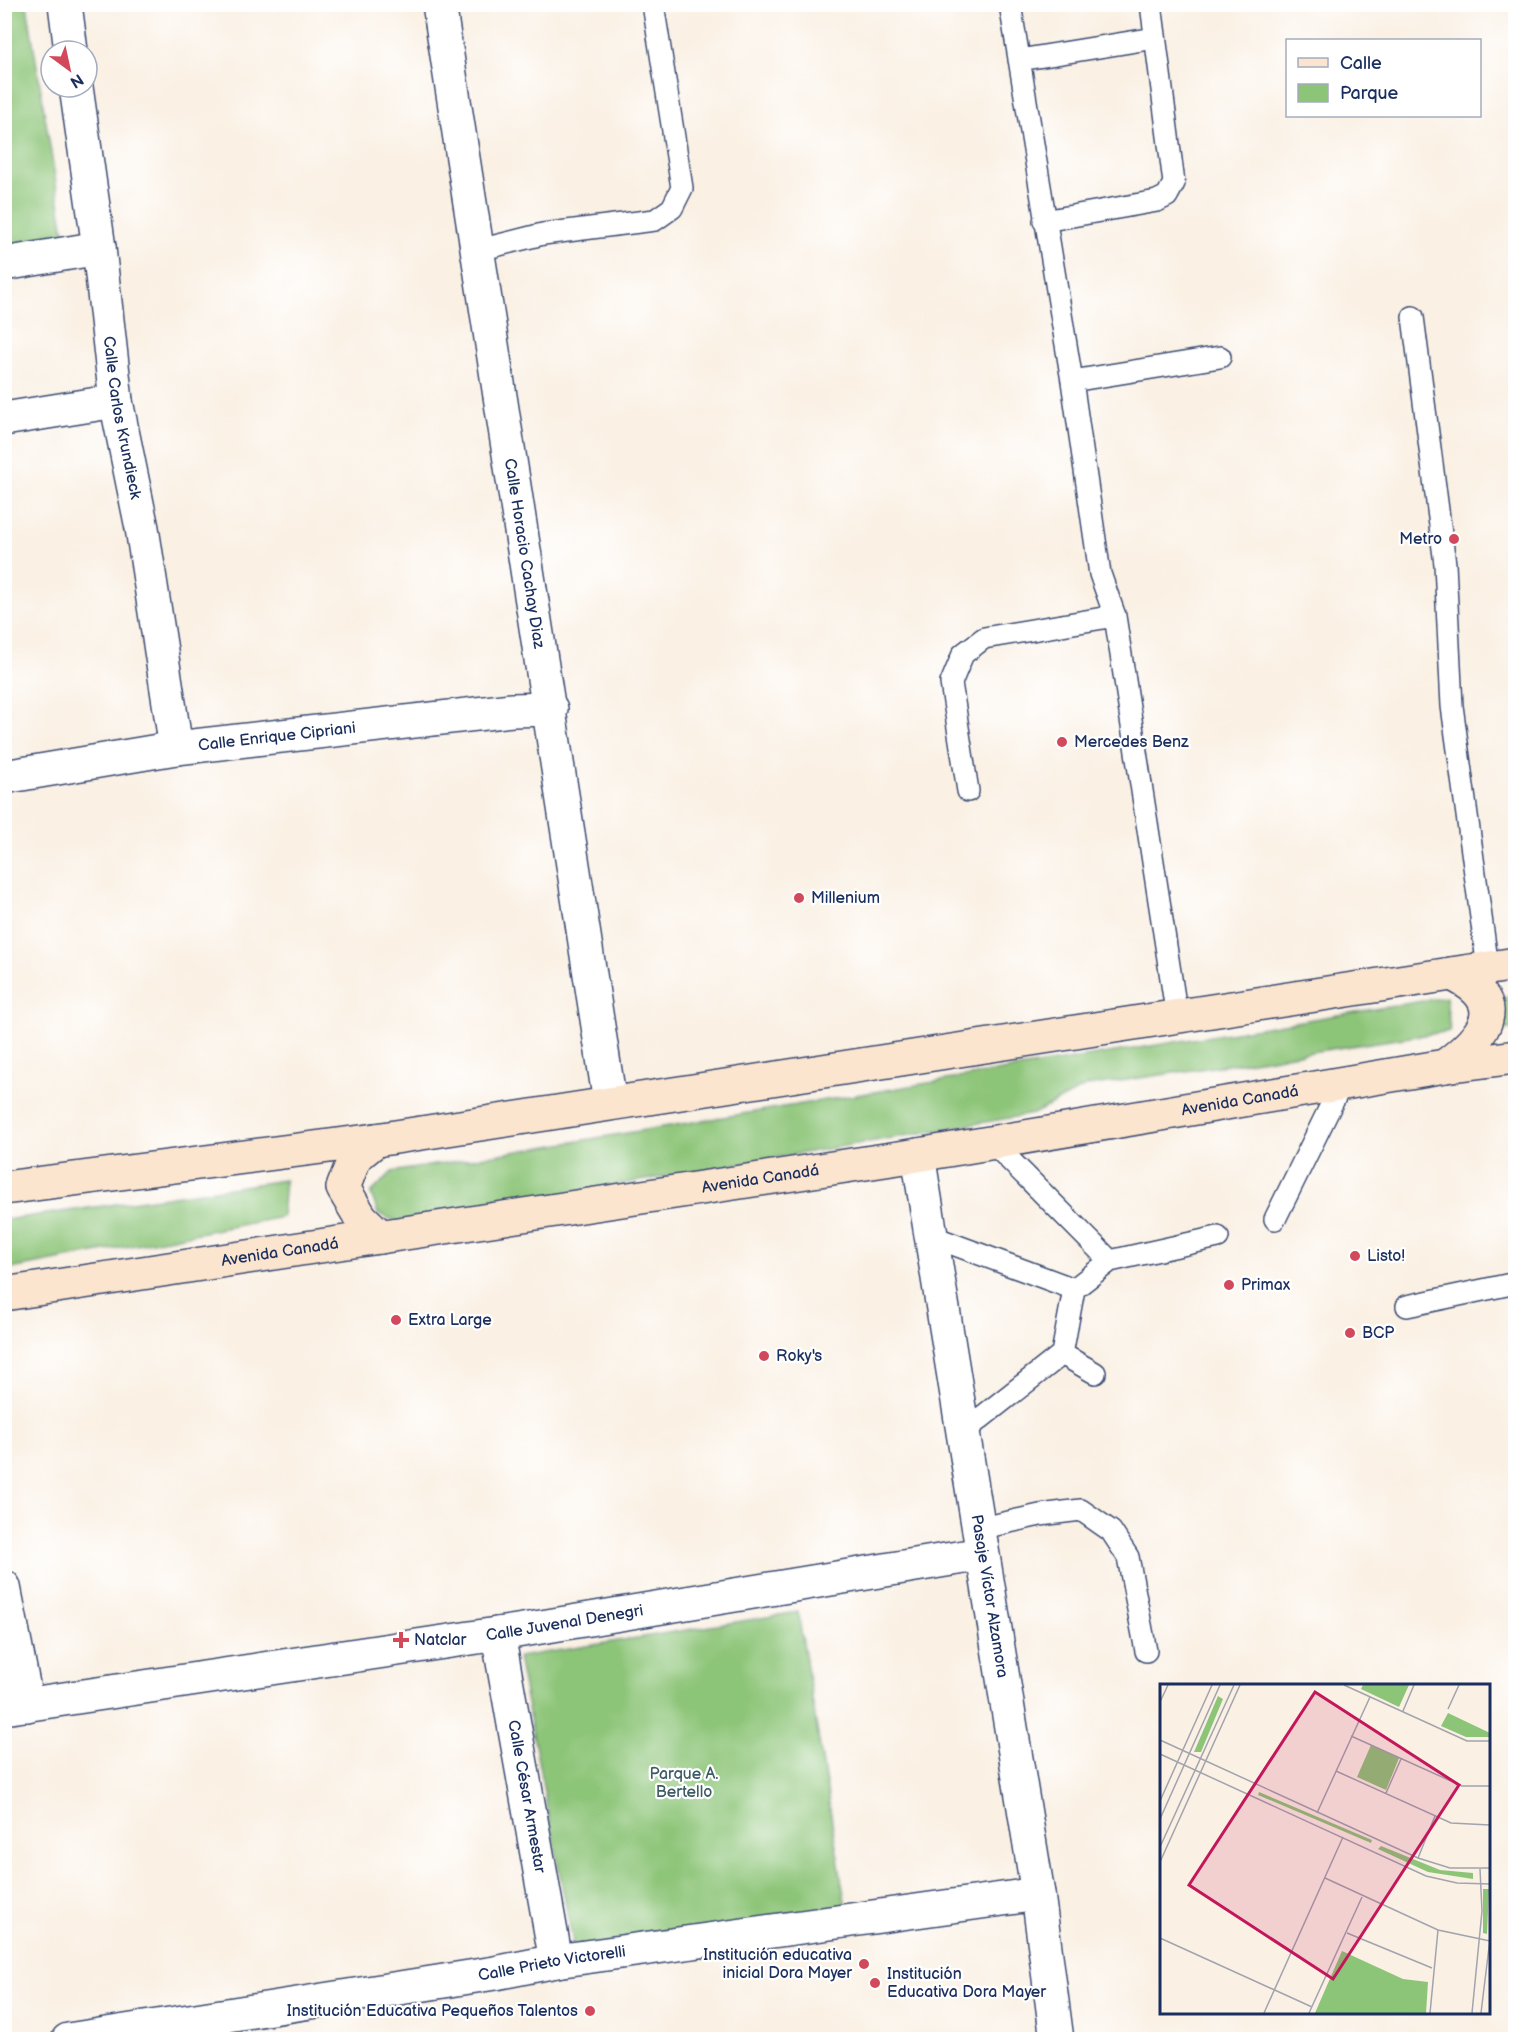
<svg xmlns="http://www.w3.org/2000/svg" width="1520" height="2044" viewBox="0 0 1520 2044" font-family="'Balsamiq Sans',sans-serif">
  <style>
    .green { fill: #8dc578; stroke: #547a6b; stroke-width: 1.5 }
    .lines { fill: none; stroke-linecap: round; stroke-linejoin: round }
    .lane-casing { stroke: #3c4c72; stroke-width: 24 }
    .street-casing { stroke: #3c4c72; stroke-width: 36 }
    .secondary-casing { stroke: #3c4c72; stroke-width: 36 }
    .lane { stroke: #fff; stroke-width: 21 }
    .street { stroke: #fff; stroke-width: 33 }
    .secondary { stroke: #fce5cf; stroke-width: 33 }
    .poi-dot { fill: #d1495b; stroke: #fff; stroke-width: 2 }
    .labels { text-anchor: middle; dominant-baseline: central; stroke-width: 4.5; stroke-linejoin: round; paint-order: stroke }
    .street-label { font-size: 16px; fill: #1b2f5e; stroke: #fff }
    .poi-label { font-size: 16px; fill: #1b2f5e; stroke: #fff; text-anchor: start }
    .park-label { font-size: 16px; fill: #3d5c66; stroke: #fff }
    .inset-road { fill: none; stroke: #a1a3ae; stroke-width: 1.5 }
    .view { fill: #c2185b; fill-opacity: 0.15; stroke: #c2185b; stroke-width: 3 }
    .inset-edge { fill: none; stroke: #1b2f5e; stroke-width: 3 }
  </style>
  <rect width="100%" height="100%" fill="#fff"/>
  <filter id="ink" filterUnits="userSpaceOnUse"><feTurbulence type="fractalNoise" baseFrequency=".0167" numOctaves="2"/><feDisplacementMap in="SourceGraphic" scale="12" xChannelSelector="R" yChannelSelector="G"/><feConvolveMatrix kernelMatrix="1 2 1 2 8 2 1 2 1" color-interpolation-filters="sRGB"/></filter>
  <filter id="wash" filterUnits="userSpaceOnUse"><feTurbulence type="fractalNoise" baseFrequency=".008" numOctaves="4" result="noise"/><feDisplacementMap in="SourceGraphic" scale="24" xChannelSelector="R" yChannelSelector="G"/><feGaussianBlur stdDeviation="1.35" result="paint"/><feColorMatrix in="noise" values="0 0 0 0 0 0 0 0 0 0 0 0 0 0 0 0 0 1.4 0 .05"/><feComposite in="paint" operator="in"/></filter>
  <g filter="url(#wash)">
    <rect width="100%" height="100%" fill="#faf0e3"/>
    <path class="green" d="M4,5H27L66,245L4,254Z
      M1515,995V1028L1494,1031L1505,997Z
      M1446,997L1450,1031L1087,1086L1033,1114L399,1222L378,1214L371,1193L392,1172Z
      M285,1180L282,1217L5,1270V1220Z
      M798,1612L848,1920L576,1958L518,1657Z"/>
  </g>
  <g filter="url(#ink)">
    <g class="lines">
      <g class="lane-casing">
        <path id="lane" d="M1010,4L1072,381L1100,574L1115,616L1177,1017
          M1019,60L1155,38
          M1044,221L1157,201L1167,196L1174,183L1151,4
          M479,250L543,234L655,220L672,208L682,188L653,4
          M1413,317L1445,564L1452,706L1488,968
          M1072,381L1220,357
          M968,791L951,683L963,654L984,638L1115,616
          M992,1142L1110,1261L1218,1237
          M1275,1219L1342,1083
          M931,1236L1074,1289L1062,1354L963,1432
          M1074,1289L1110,1261
          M1407,1306L1516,1283
          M1062,1354L1095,1373
          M978,1529L1040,1515L1081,1510L1111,1531L1128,1557L1146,1651"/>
      </g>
      <g class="street-casing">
        <g id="street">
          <path d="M65,4L71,51"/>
          <path id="s1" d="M439,4L610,1103"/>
          <path id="s2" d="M76,87L99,248L116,401L142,528L176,748"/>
          <path d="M4,264L99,248"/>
          <path d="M4,419L116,401"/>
          <path id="s3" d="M4,777L176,748L512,710L551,709"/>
          <path id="s4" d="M918,1155L1038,1894L1057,2040"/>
          <path d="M4,1587L27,1705"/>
          <path id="s5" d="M498,1634L556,1961"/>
          <path id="s6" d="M4,1708L517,1631L982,1554"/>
          <path id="s7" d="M68,2040L495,1973L556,1961L1038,1894"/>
        </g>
      </g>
      <g class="secondary-casing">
        <g id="secondary">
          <path d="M1445,1066C1485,1036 1512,1003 1452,974"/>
          <path d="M376,1140L355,1157L343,1188L361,1218L381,1237"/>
          <path d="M4,1188L376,1140L1516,964"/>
          <path id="s8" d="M4,1294L918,1155L1445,1066L1516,1057"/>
        </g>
      </g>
      <use href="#lane" class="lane"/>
      <use href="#street" class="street"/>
      <use href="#secondary" class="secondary"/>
    </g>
  </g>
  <g class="poi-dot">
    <circle cx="1454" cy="539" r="6"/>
    <circle cx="1062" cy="742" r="6"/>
    <circle cx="799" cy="898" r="6"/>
    <circle cx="1355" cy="1256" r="6"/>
    <circle cx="1229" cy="1285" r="6"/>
    <circle cx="396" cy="1320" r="6"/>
    <circle cx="1350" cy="1333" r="6"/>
    <circle cx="764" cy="1356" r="6"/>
    <path d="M398 1631h6v6h6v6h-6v6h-6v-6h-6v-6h6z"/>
    <circle cx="864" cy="1964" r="6"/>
    <circle cx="875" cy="1983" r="6"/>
    <circle cx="590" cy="2011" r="6"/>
  </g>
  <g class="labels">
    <g class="street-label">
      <text stroke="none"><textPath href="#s2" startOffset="334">Calle Carlos Krundieck</textPath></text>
      <text stroke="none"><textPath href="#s1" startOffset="556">Calle Horacio Cachay Diaz</textPath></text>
      <text stroke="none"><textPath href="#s3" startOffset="276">Calle Enrique Cipriani</textPath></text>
      <text stroke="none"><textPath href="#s8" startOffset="1251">Avenida Canadá</textPath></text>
      <text stroke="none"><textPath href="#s8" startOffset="765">Avenida Canadá</textPath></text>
      <text stroke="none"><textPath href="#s8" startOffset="279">Avenida Canadá</textPath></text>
      <text stroke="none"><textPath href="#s4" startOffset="447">Pasaje Víctor Alzamora</textPath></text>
      <text stroke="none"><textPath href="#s6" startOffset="567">Calle Juvenal Denegri</textPath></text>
      <text stroke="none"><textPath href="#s5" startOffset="165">Calle César Armestar</textPath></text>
      <text stroke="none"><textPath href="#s7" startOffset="490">Calle Prieto Victorelli</textPath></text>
    </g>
    <g class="poi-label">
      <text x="1442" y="539" text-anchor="end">Metro</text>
      <text x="1074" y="742">Mercedes Benz</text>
      <text x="811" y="898">Millenium</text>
      <text x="1367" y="1256">Listo!</text>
      <text x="1241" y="1285">Primax</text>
      <text x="408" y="1320">Extra Large</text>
      <text x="1362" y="1333">BCP</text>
      <text x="776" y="1356">Roky's</text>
      <text x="414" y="1640">Natclar</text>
      <text x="852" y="1955" text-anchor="end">Institución educativa<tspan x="852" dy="18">inicial Dora Mayer</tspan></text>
      <text x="887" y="1974">Institución<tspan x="887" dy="18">Educativa Dora Mayer</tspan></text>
      <text x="578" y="2011" text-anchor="end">Institución Educativa Pequeños Talentos</text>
    </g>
    <g class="park-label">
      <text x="684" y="1774">Parque A.<tspan x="684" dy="18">Bertello</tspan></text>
    </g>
  </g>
  <g transform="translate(1160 1684)">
    <rect width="330" height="330" fill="#faf0e3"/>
    <path d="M203,1H249L239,23L201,5ZM58,12L63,15L41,68H34ZM288,29L330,49V53H306L281,42ZM211,61L239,74L226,106L197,93ZM99,108L212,156L211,159L98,111ZM221,162L280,186L313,189V195L268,188L218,165ZM323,205H329L327,250L323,249ZM182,267L243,295L268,298L266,329H155Z" fill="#8dc578"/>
    <path class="inset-road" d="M184,1L307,57H330M0,18L8,1M288,25L299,1M243,27L254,1M191,52L302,102H330M0,56L258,174L290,184H330M0,70L266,192L297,199L330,200M176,87L291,139L330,141M226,109L241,75M0,117L52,1M157,129L210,13M0,135L60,1M0,163L74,1M258,174L275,132M0,178L80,1M165,194L278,246L330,257M187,249L272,284M0,254L152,323M104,329L183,153M149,329L202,213M270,329L278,246M312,329L322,227L320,185M321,329L330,255"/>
    <path class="view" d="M155,8L299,101L173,295L29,201Z"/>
    <rect width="330" height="330" class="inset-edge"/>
  </g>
  <rect width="1520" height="2044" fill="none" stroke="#fff" stroke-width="24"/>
  <rect x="1286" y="39" width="195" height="78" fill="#ffffff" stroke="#a4acbf" stroke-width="1.5"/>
  <rect x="1298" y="58" width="30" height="9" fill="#fce5cf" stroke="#a4acbf" stroke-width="1.5"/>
  <text x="1340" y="69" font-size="18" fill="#1b2f5e">Calle</text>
  <rect x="1298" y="84" width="30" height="18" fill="#8dc578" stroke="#a4acbf" stroke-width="1.5"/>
  <text x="1340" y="99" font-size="18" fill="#1b2f5e">Parque</text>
  <g transform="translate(69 69) rotate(147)"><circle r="28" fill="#ffffff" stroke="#a4acbf" stroke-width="1.5"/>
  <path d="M0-4.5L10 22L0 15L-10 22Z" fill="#d1495b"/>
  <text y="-9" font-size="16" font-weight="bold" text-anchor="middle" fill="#1b2f5e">N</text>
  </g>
</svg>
